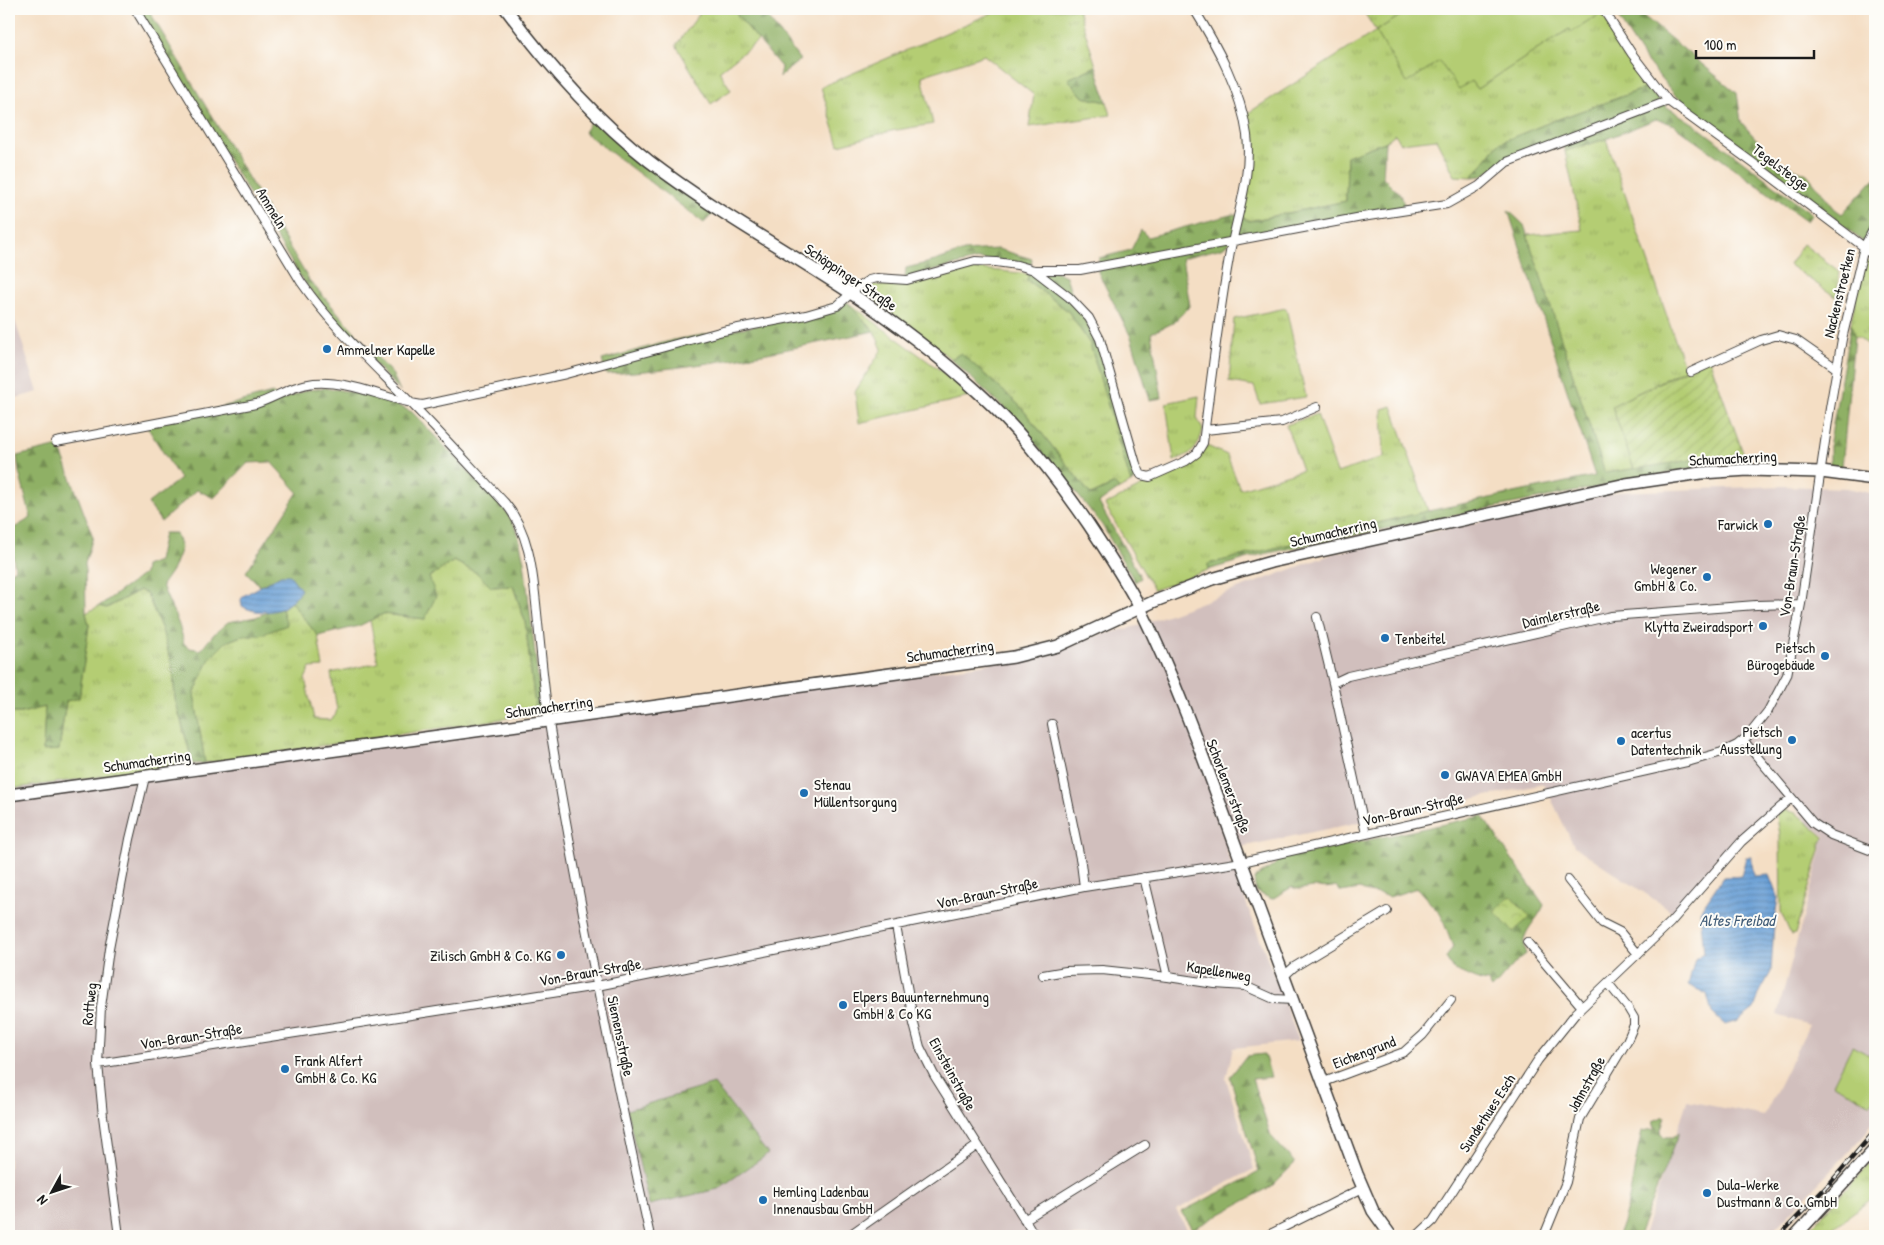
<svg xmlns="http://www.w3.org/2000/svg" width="1884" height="1245" viewBox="0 0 1884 1245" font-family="'Patrick Hand',sans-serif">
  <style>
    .industrial { fill: #d1bfbd }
    .grass { fill: url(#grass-tufts); stroke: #687448 }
    .forest { fill: url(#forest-firs); stroke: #566640 }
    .park { fill: url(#park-crowns); stroke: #687448 }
    .garden { fill: url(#garden-furrows); stroke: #687448 }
    .pitch { fill: #b4cd73; stroke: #687448 }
    .water { fill: url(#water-rules); stroke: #425d78 }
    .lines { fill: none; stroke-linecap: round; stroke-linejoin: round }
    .minor-casing { stroke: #3c3935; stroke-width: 10 }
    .secondary-casing { stroke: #3c3935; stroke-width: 14 }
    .minor { stroke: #fff; stroke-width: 8 }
    .secondary { stroke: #fff; stroke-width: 11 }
    .rail-casing { stroke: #1c1c1c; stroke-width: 4.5 }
    .rail { stroke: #fdfcf7; stroke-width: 2.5; stroke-dasharray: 8; stroke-linecap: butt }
    .poi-dot { fill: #1f6fb2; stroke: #fdfcf7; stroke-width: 2 }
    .labels { text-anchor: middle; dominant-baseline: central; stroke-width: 4; stroke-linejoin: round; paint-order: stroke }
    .street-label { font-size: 15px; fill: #1c1c1c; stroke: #fdfcf7 }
    .poi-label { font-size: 15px; fill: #1c1c1c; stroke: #fdfcf7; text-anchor: start }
    .water-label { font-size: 16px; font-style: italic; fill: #425d78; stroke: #fdfcf7 }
  </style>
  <defs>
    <pattern id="grass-tufts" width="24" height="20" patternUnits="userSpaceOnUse" patternTransform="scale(1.25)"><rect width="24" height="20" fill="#b4cd73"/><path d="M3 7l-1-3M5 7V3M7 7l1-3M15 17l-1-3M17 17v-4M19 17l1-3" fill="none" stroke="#9aaf63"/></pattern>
    <pattern id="forest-firs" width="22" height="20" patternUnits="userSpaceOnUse" patternTransform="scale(1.25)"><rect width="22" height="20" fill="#8fb065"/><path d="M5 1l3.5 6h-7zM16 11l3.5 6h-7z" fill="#748e52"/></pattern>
    <pattern id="park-crowns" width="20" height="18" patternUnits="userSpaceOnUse" patternTransform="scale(1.25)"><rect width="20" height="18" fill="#b4cd73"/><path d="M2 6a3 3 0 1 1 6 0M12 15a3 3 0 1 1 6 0" fill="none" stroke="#9aaf63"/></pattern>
    <pattern id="garden-furrows" width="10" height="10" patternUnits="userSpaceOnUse" patternTransform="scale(1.25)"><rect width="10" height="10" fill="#b4cd73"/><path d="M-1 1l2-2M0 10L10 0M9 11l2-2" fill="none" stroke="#9aaf63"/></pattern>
    <pattern id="water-rules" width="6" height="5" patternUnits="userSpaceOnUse" patternTransform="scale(1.25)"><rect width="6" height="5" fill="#689ed5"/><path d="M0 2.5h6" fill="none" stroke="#5580ac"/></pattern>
  </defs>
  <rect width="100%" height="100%" fill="#fdfcf7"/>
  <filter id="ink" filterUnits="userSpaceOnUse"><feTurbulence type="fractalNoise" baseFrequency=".02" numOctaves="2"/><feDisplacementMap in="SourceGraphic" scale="10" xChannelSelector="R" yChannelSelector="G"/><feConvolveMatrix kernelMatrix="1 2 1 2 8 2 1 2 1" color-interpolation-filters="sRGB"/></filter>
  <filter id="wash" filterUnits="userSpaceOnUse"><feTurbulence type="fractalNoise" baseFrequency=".0096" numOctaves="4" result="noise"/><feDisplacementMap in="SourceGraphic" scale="20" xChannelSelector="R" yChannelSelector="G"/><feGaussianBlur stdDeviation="1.12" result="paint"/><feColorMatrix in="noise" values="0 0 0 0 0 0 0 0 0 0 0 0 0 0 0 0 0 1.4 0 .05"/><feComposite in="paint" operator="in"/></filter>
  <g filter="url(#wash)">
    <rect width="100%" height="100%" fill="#f4dec4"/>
    <path class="industrial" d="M9,302L38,392L9,400Z
      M1782,486L1847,488L1875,494V1119L1863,1137L1768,1236H1643L1687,1101L1764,1116L1809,1025L1777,1015L1825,836L1808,823L1786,797L1673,912L1574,846L1544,784L1226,850L1299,1041L1233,1048L1226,1079L1254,1169L1176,1210L1191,1236H9V789L981,665L1137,626L1338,552L1618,492Z"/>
    <path class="grass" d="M703,9H732L759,40L719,71L731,90L711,104L676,45Z
      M1001,9H1078L1096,66L1069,79L1083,97L1107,102L1111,115L1029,127L1034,95L984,55L922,76L933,124L891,131L839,145L821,87Z
      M1362,9H1411L1376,31L1407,82L1439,61L1471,81L1477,89L1569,29L1572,32L1602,13L1646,88L1553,121L1499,143L1472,177L1455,176L1436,139L1401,143L1395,134L1385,142L1347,156L1346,201L1249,221L1242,217L1251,157L1245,115L1376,31Z
      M1606,139L1685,369L1612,406L1634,469L1605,473L1527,235L1582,230L1565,151Z
      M1803,244L1840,272L1836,297L1789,265Z
      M1871,260L1875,262V354L1860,338L1854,336L1851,323L1862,262Z
      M971,268L1029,274L1027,280L1068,311L1090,344L1131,483L1119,489L1114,484L1091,495L1020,406L961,354L951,359L866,294L870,285L913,284Z
      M847,302L963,387L973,396L859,423L855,392L882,349L874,331Z
      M1286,308L1306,397L1260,404L1254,386L1229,382L1234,319Z
      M1199,396L1197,418L1203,430C1196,452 1195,451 1174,461L1166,403Z
      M1392,406L1428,511L1209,564L1208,570L1154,590L1105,505L1192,461L1200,455L1207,446L1227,455L1240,489L1302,470L1286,425L1317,414L1337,473L1384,457L1382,409Z
      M454,561L477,573L491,587L513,586L525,621L536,714L205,763L194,694L210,658L226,642L244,635H260L286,624L282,609L291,602L318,636L323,667L310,668L305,679L314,719L330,720L335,716L337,710L331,673L378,663L370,620L383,614L425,619L429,577Z
      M140,590L147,594L162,630L173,669L175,699L193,764L9,789V713H21L45,707L43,750H59L66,701L79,698L89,625L86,613L99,606L107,608Z
      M1785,810L1796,813L1824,837L1795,934L1791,935L1781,912L1780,835L1777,817V813Z
      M1875,1158V1196L1822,1236H1803Z"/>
    <path class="forest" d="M136,9H148L309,280L393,375L400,391L354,343L303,281Z
      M732,9H761L800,60L779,77L781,67Z
      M1612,9H1635L1737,93L1741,122L1775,160L1807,174L1835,209L1842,214L1875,178V220L1863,242L1837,220L1675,95L1644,58Z
      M1096,66L1107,102L1083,97L1068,79Z
      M1646,88L1667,107L1694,124L1812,214L1807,221L1674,125L1656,119L1606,139L1565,151L1561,137L1514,156L1482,176L1472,177L1499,143L1553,121Z
      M593,118L644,162L713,214L704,223L584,132Z
      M1385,142L1383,177L1399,193L1405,206L1240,236L1222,248L1182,258L1190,306L1173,323L1151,333L1162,398L1150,400L1131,337L1098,272L1099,258L1131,250L1141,230L1148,237L1234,214L1250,221L1346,201L1347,156Z
      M1508,210L1524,225L1605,473L1717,456L1715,464L1410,524L1259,555L1208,570V564L1428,511L1595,476Z
      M998,249L1032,259L1031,264L979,259L905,278L906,268L935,261L964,251Z
      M1055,271L1066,276L1072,295L1088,320L1104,356L1139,478L1131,483L1090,344L1068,311L1027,280L1029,274Z
      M847,302L874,331C786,350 697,369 606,374L602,360L673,340L824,314Z
      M1851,323L1854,336L1842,467L1830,465V441Z
      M961,353L1020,406L1091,495L1115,484L1119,489L1099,503L1141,578L1135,582L1102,525L1057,469L1004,408L951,359Z
      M325,388C355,391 385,399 412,412L505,510L517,530L524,561L542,713L536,714L525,621L513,586L491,587L477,573L454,561L429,577L436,596L425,619L383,614L359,626L318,636L291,602L301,589L281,575L260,586L246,572L298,492L271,462L248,463L214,498L197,490L161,522L148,503L180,479L144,422L207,411L272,393L282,400L307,390Z
      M59,446L93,537L85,563L86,613L89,625L79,698L66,701L59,750L43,751L45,707L21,713H9V573L15,569L9,531L31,518L19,472L17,456Z
      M164,533H176L181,548L173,569L162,585C169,605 181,623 184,644L190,648L201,650L214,634L228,622L256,617L272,610L282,609L287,625L260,635H244L226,642L210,658L194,694L205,763L193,764L175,699L173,669L162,630L147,594L140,590L106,608L99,606L144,574L145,566L158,561Z
      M1482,816L1544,905C1537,923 1517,933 1526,954C1513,963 1504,977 1492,989L1488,982C1475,981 1466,974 1454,970L1446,958L1453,947L1441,915L1417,888L1389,897C1379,892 1368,894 1360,889L1341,892L1336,886C1327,889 1321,887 1312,887C1304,888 1300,891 1292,887L1272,899L1256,892L1254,879C1264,870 1272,870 1279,859Z
      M1264,1054L1271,1077L1252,1079L1271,1136L1295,1163L1272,1186L1193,1229L1181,1212L1259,1172L1230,1077L1246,1056Z
      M714,1084L768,1154L718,1189L649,1205L627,1110Z
      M1665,1116L1660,1132L1664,1137H1673L1679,1132L1638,1236H1618C1632,1202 1633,1166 1642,1131L1655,1129L1653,1121Z"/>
    <path class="park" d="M1511,896L1530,917L1513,932L1494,911Z"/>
    <path class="garden" d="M1709,358L1747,464H1715L1716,456L1634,469L1612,406Z"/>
    <path class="pitch" d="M1411,9H1599L1602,13L1572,32L1569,29L1477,89L1471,81L1459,89L1439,61L1407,83L1376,31Z
      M1852,1046L1875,1058V1096L1871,1104L1833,1084Z"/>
    <path class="water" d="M281,575H290L301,590C296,596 291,603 284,607C273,614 252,613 242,606L241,600L243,596Z
      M1746,857H1751L1754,876L1769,875L1778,898L1774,924L1771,972L1760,992L1754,1009L1738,1021L1725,1025L1712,1013L1707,994L1688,985L1695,959L1704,953L1700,911L1723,877L1741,876Z"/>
  </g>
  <g filter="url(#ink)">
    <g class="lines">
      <g class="minor-casing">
        <path id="minor" d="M135,9L301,282C333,328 373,364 411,403C443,436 474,470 505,503C531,534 533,575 537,613C541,652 544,691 550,729C578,899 613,1068 650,1236
          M1603,9L1632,54L1668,101L1753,163L1864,247L1875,258
          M1034,270L1069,297L1089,318L1100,339L1136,464L1141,475L1150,477L1186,461L1197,453L1203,443C1211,381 1218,319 1229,258C1236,217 1252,177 1247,135C1241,90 1217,46 1194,9
          M1691,372L1761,340L1778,335L1796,340L1836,368
          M1205,430L1282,422L1317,407
          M56,442L256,404C275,398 293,385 314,383C351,380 386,400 423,405L566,374L723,331L806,315L837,306L858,287L869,280L877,278L907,280L975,261L996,262L1017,265L1034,270H1080L1362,217L1447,204L1479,186L1507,162L1668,101
          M1317,617L1333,683L1366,834
          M1333,683L1348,676L1611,616L1756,605L1801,604
          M1052,724L1081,863L1084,887
          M1743,740L1813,823L1831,835L1875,852
          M1144,877L1168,977
          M1568,880L1602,923L1620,932L1638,954
          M896,926L914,1024L920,1047L934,1075L1035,1236
          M1527,942L1582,1007
          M1043,975L1066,971L1102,970L1168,977L1215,984L1245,986L1274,999L1293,1000
          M1284,976L1294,967L1387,911
          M98,1064L597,986L1084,887L1242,862L1691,761L1722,752L1737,745L1748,736L1768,711L1787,675L1801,604L1830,408L1842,339L1864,247L1875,226
          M1324,1082L1404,1052L1423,1035L1451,1000
          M1024,1220L1145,1145
          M119,1236L103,1116L98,1064L101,1007L109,949L130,839L145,777
          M848,1236L978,1145
          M1266,1236L1363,1188
          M1417,1236L1433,1221L1538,1060L1576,1013L1670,923L1741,842L1791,798
          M1544,1236L1566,1182L1580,1119L1627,1041L1634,1025V1018L1628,1008L1608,983"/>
      </g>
      <g class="secondary-casing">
        <path id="secondary" d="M506,9C548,65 594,118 649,161C713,210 783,248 849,292C896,323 939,356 979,393C1022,432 1057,478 1089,525C1107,552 1125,579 1140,608C1180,689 1209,774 1240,858C1279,964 1319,1069 1357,1174L1373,1211L1391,1236
          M9,795L1014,657L1058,646L1155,601L1212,579L1271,562L1626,484L1701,473L1748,470L1821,472L1875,479
          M1795,1236L1875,1149"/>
      </g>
      <use href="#minor" class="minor"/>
      <use href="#secondary" class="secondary"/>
      <g class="rail-casing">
        <path id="rail" d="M1779,1236L1832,1181L1875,1131"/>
      </g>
      <use href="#rail" class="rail"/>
    </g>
  </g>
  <g class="poi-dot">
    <circle cx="327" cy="349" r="5"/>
    <circle cx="1768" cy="524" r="5"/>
    <circle cx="1707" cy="577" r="5"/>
    <circle cx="1763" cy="626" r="5"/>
    <circle cx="1385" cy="638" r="5"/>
    <circle cx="1825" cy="656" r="5"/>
    <circle cx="1792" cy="740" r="5"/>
    <circle cx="1621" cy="741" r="5"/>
    <circle cx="1445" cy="775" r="5"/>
    <circle cx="804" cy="793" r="5"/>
    <circle cx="561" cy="955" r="5"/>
    <circle cx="843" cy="1005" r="5"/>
    <circle cx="285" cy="1069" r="5"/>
    <circle cx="1707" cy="1193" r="5"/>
    <circle cx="763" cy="1200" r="5"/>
  </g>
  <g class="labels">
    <g class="street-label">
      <text transform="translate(1781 167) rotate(37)">Tegelstegge</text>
      <text transform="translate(272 208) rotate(59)">Ammeln</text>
      <text transform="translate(851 277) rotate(34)">Schöppinger Straße</text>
      <text transform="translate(1839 293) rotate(-76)">Nackenstroetken</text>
      <text transform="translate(1733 458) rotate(-3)">Schumacherring</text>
      <text transform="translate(1333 532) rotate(-13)">Schumacherring</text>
      <text transform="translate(1792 566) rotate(-81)">Von-Braun-Straße</text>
      <text transform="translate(1561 614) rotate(-13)">Daimlerstraße</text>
      <text transform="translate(950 651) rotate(-8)">Schumacherring</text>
      <text transform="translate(549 707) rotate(-8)">Schumacherring</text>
      <text transform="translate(147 761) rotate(-8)">Schumacherring</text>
      <text transform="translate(1229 786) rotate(69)">Schorlemerstraße</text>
      <text transform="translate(1413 809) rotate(-13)">Von-Braun-Straße</text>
      <text transform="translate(987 893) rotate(-12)">Von-Braun-Straße</text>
      <text transform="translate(1219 971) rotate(9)">Kapellenweg</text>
      <text transform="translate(590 972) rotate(-10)">Von-Braun-Straße</text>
      <text transform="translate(89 1004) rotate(-84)">Rottweg</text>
      <text transform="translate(191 1036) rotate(-9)">Von-Braun-Straße</text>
      <text transform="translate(621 1036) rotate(78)">Siemensstraße</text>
      <text transform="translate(1364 1052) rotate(-21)">Eichengrund</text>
      <text transform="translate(953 1074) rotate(61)">Einsteinstraße</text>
      <text transform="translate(1586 1084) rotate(-61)">Jahnstraße</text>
      <text transform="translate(1487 1113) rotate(-57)">Sunderhues Esch</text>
    </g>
    <g class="poi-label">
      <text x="337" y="349">Ammelner Kapelle</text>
      <text x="1758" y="524" text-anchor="end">Farwick</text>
      <text x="1697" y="568" text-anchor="end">Wegener<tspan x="1697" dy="17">GmbH &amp; Co.</tspan></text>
      <text x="1753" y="626" text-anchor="end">Klytta Zweiradsport</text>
      <text x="1395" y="638">Tenbeitel</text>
      <text x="1815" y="647" text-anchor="end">Pietsch<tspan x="1815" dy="17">Bürogebäude</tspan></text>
      <text x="1782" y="731" text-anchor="end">Pietsch<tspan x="1782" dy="17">Ausstellung</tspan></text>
      <text x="1631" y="732">acertus<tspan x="1631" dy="17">Datentechnik</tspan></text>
      <text x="1455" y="775">GWAVA EMEA GmbH</text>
      <text x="814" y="784">Stenau<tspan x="814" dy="17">Müllentsorgung</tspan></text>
      <text x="551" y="955" text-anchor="end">Zilisch GmbH &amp; Co. KG</text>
      <text x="853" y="996">Elpers Bauunternehmung<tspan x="853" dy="17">GmbH &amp; Co KG</tspan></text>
      <text x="295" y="1060">Frank Alfert<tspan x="295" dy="17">GmbH &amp; Co. KG</tspan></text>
      <text x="1717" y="1184">Dula-Werke<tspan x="1717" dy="17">Dustmann &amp; Co. GmbH</tspan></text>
      <text x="773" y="1191">Hemling Ladenbau<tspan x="773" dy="17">Innenausbau GmbH</tspan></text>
    </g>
    <g class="water-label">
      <text x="1737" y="920">Altes Freibad</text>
    </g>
  </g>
  <rect width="1884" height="1245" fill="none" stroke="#fdfcf7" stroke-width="30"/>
  <g transform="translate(52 1192) rotate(230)" stroke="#fdfcf7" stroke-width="4" paint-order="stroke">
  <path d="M0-4L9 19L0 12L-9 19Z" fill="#1c1c1c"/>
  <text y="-8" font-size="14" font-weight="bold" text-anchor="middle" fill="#1c1c1c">N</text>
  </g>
  <path d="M1696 50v8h118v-8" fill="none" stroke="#1c1c1c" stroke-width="2.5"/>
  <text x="1704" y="50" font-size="15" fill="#1c1c1c" stroke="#fdfcf7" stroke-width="4" paint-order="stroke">100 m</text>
</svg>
